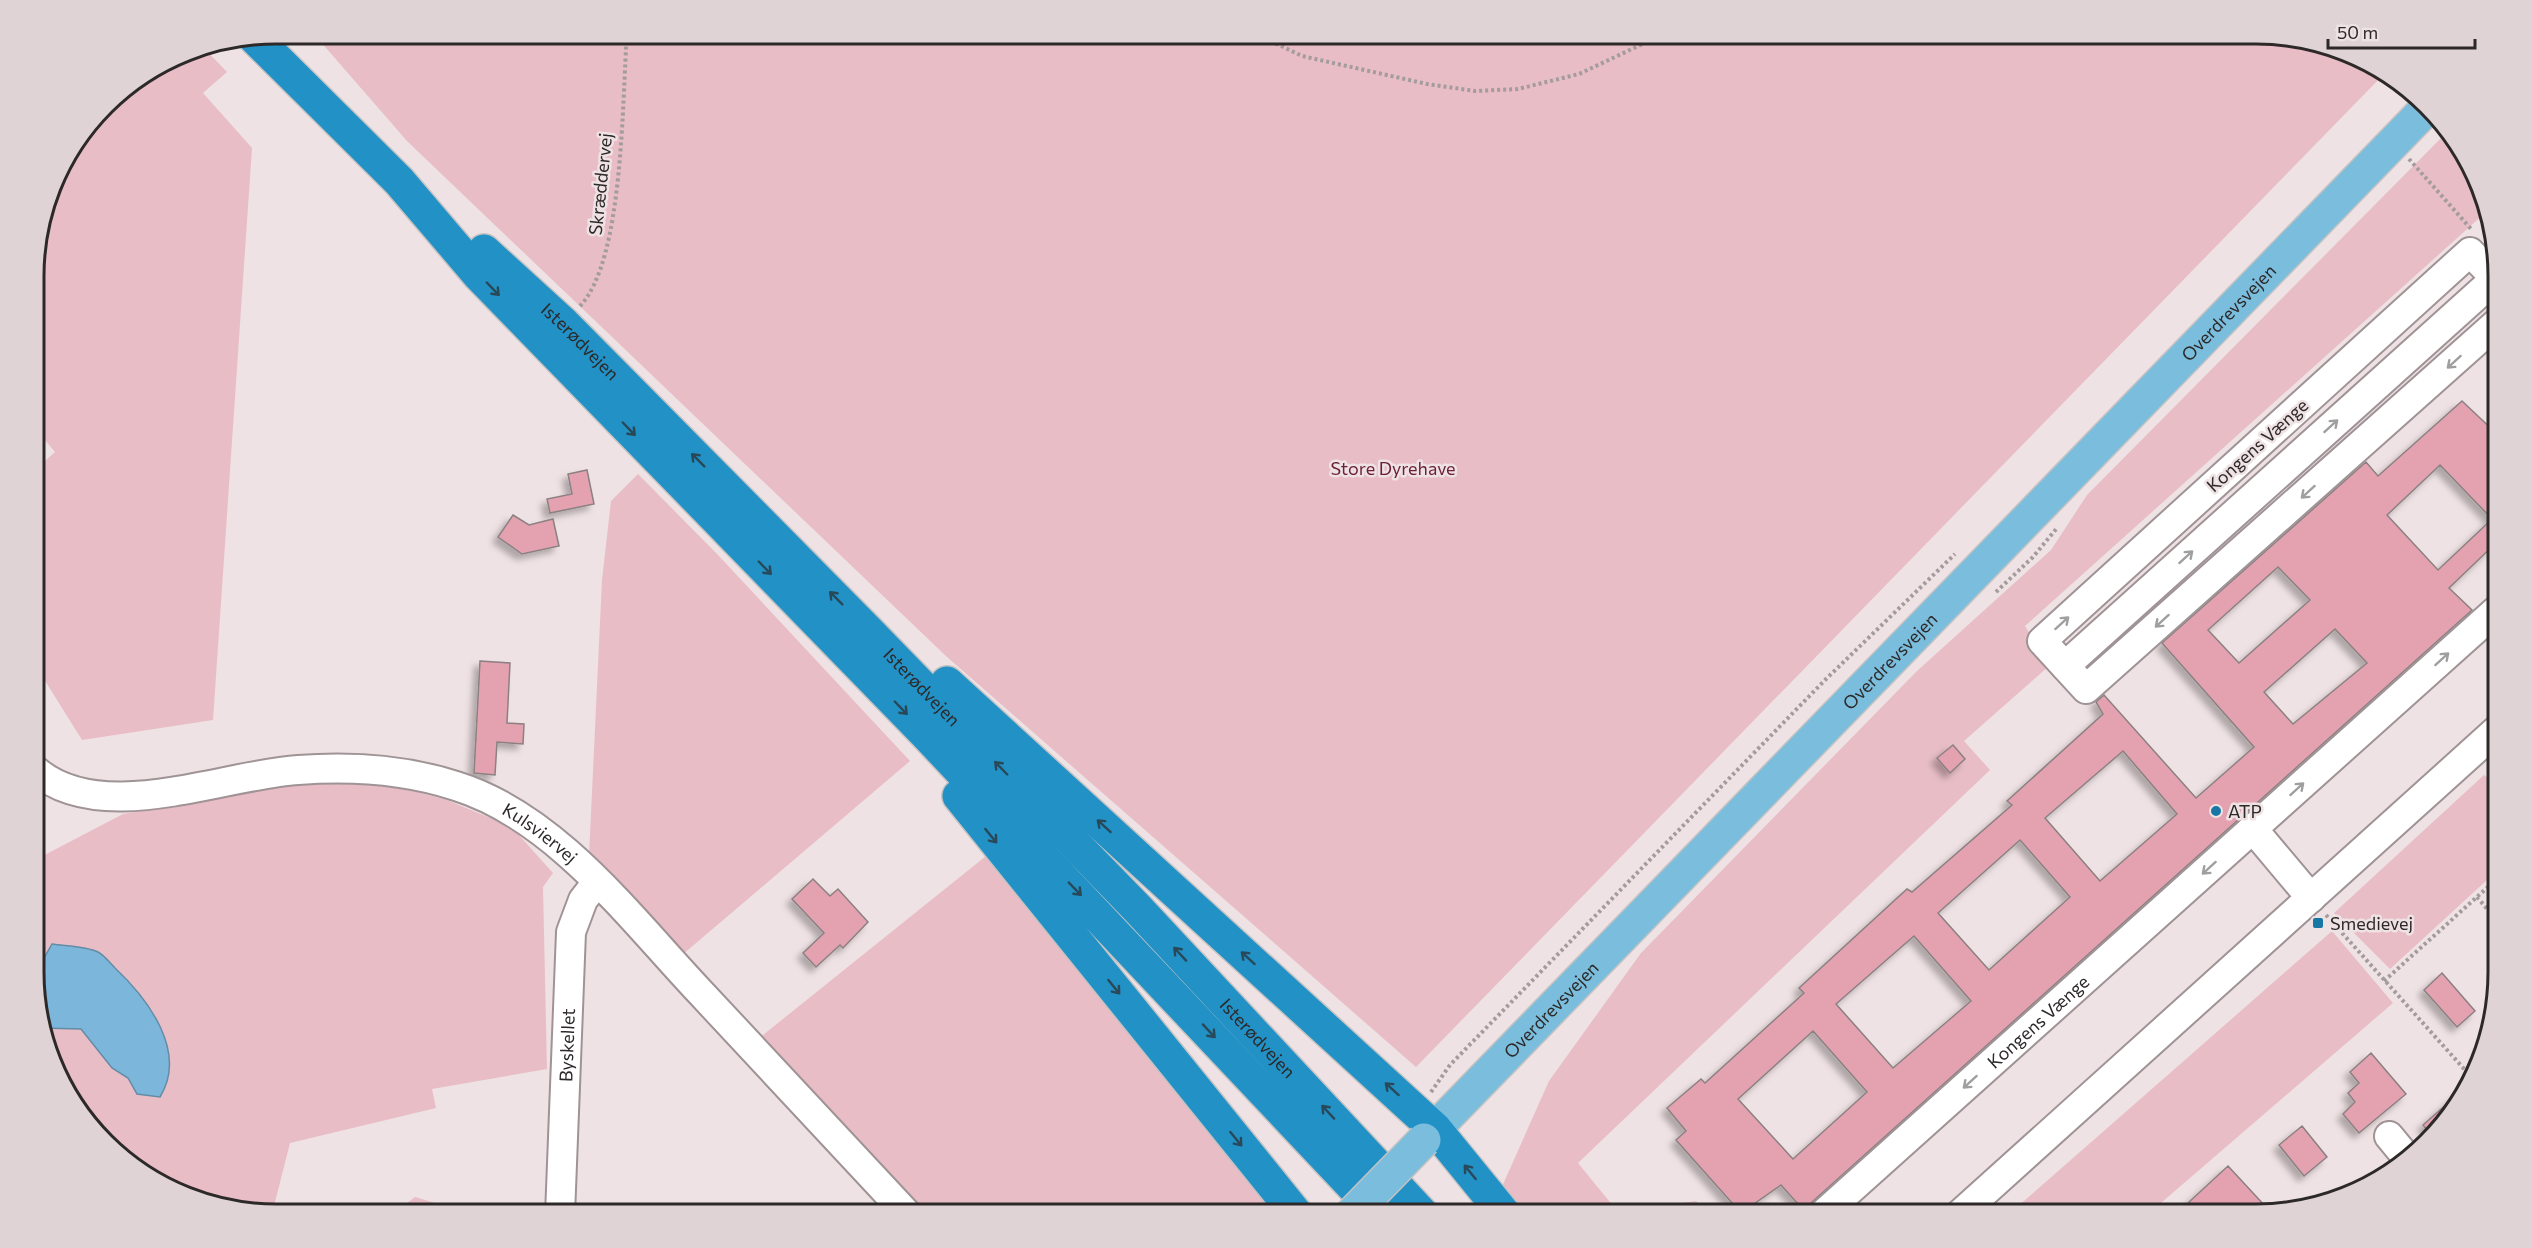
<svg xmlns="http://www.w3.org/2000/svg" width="2532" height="1248" viewBox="0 0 2532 1248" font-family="Commissioner,sans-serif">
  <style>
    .green { fill: #e8bdc6 }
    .water { fill: #7cb7db; stroke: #648ca6; stroke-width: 1.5 }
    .building { fill: #e4a2b1; stroke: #8b8082; stroke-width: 1.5; fill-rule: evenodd; filter: url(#shadow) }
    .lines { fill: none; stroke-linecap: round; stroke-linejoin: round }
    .minor-casing { stroke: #9f9396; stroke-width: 32 }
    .major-casing { stroke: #c4c3c3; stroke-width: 36 }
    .highway-casing { stroke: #c4c3c3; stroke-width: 36 }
    .path { stroke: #a49b9c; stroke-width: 4; stroke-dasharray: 3 3; stroke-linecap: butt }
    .minor { stroke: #fff; stroke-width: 28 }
    .major { stroke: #7abddd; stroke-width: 33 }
    .highway { stroke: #2191c6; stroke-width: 33 }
    .major-bridge-casing { stroke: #c4c3c3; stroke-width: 36; stroke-linecap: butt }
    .major-bridge { stroke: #7abddd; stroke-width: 33 }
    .oneway { stroke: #294858 }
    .oneway2 { stroke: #a09f9f }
    .poi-dot { fill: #1877a4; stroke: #efe2e4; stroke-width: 2 }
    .labels { text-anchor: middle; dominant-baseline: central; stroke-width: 5; stroke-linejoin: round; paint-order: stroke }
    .street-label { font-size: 18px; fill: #2d2929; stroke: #efe2e4 }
    .park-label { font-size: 18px; fill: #6c1f38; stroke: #efe2e4 }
    .poi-label { font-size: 18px; fill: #2d2929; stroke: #efe2e4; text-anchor: start }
    .rim { fill: none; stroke: #2d2929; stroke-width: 3 }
  </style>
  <defs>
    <filter id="shadow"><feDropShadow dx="-5.5" dy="5.5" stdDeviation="3" flood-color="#0004"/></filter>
  </defs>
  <rect width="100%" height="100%" fill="#efe2e4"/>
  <path class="green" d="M313,33H2256L2363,58L2385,73L1416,1067L947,657L407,141Z
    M203,47L227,72L203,93L252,148L213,720L82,740L34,663V632L38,629L34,624V471L55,452L34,427V259L41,252L37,248L58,168L115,93L183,51Z
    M2449,130L2458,141L2485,213L2025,626L2049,666L1964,741L1990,770L1578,1163L1618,1212L1696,1201L1709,1214L1521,1215L1500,1191L1549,1081L1641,953L1917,671L2051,550L2087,495Z
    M638,474L718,555L910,761L682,955L589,856L602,580L611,501Z
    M2484,775L2498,784L2499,869L2390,969L2334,913Z
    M304,783H385L447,800L495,820L518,834L553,873L543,887L547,1069L432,1089L436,1108L290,1143L273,1210L274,1215L169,1190L83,1120L51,1065L35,1004V860L123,814Z
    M991,852L1278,1215H924L758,1039Z
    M2332,931L2393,1003L2147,1215H2008Z
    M415,1197L462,1211V1215H391Z"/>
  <path class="water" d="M52,944C65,946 86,946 98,952C104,955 110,963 115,968C148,999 188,1052 160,1097L137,1094L128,1078L112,1068L81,1029L41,1028L35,1004V974Z"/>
  <path class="building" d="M2462,401L2497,434L2498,541L2449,588L2472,610L1811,1203L1806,1213L1781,1185L1741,1213L1676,1140L1686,1131L1667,1108L1701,1079L1705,1083L1804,993L1799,988L1907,889L1912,892L2012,805L2007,801L2103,714L2096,702L2104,695L2196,798L2254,747L2162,643L2366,462L2378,476ZM2440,465L2492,519L2438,570L2387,515ZM2278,567L2310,600L2239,663L2208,630ZM2335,629L2367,663L2293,724L2264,692ZM2123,751L2177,814L2100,881L2045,818ZM2020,840L2070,897L1989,970L1938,913ZM1914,936L1971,1001L1893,1068L1836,1004ZM1813,1031L1867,1092L1793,1159L1738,1099Z
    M587,470L594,504L550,513L547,499L572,494L568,474Z
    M513,515L529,525L553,519L559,546L522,554L498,537Z
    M480,661L510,663L507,723L524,724L523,744L497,742L495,775L474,773Z
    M1953,745L1965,759L1950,773L1937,758Z
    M813,879L830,896L838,889L868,922L843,948L840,945L816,967L803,953L824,933L792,899Z
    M2442,973L2475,1011L2457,1027L2424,990Z
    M2371,1053L2406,1094L2359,1133L2343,1114L2355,1102L2348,1093L2359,1083L2350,1072Z
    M2458,1094L2462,1097L2433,1137L2423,1125Z
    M2302,1126L2327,1157L2304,1176L2279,1145Z
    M2228,1166L2265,1206L2243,1205L2251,1215H2200L2189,1202Z"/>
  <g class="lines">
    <g class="minor-casing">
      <g id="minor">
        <path d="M2497,280L2470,252L2042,641L2086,689L2497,323"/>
        <path d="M2065,666L2495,279"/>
        <path id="s1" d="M35,770C100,827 221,775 298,770C352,766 404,769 456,786C556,817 631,919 701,993C770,1067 839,1141 908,1215"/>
        <path d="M2253,829L2311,898"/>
        <path d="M2389,1136L2408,1159"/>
        <path id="s2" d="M560,1215L571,932L583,900L597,882"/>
        <path id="s3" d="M1822,1215L2498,609"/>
        <path d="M1959,1215L2498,729"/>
      </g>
    </g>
    <g class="major-casing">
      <g id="major">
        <path id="s4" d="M1424,1140L2428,107"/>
      </g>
    </g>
    <g class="highway-casing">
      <g id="highway">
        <path d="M254,37L399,181L479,275L926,734L1380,1215"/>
        <path id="s5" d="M484,251L564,324L867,630L1137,908L1423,1215"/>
        <path d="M947,683L1435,1129L1505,1215"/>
        <path d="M959,796L1297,1215"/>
      </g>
    </g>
    <path class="path" d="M1254,33L1302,56L1427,84L1475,91L1518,89L1579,74L1651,40L1684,33
      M2409,159L2472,230
      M580,306C624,260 622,99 627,33
      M1996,592L2033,557L2057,528
      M2477,897L2499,923
      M2326,915L2474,1080
      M2384,981L2499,877
      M1431,1092L1450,1065L1825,680L1955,554"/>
    <use href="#minor" class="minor"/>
    <use href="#major" class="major"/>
    <use href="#highway" class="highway"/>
    <g class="major-bridge-casing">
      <path id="major-bridge" d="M1351,1215L1424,1140"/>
    </g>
    <use href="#major-bridge" class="major-bridge"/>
  </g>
  <defs><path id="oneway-shaft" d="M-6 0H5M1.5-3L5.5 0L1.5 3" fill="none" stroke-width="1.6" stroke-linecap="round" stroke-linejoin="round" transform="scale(1.5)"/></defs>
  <g class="oneway">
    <use href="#oneway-shaft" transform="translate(493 289) rotate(46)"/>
    <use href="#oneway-shaft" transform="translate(629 429) rotate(46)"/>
    <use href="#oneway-shaft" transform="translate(698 460) rotate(-135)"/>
    <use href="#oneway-shaft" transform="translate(765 568) rotate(46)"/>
    <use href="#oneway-shaft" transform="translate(836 598) rotate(-135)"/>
    <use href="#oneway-shaft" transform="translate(901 708) rotate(46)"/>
    <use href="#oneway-shaft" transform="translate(1001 768) rotate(-134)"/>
    <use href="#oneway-shaft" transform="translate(1104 826) rotate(-138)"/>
    <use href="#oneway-shaft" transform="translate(991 836) rotate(51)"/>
    <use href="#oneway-shaft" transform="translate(1075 889) rotate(46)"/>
    <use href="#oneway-shaft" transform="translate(1180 954) rotate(-133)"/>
    <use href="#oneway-shaft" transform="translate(1248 958) rotate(-138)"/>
    <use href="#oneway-shaft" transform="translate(1114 987) rotate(51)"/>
    <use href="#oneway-shaft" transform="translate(1209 1031) rotate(47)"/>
    <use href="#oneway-shaft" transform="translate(1392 1089) rotate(-138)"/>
    <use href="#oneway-shaft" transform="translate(1328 1112) rotate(-133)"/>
    <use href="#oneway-shaft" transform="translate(1236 1139) rotate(51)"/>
    <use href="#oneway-shaft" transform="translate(1470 1172) rotate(-129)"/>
  </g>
  <g class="oneway2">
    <use href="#oneway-shaft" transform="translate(2454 362) rotate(138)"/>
    <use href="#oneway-shaft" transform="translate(2331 426) rotate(-42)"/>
    <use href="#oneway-shaft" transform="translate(2308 492) rotate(138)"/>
    <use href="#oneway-shaft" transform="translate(2186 557) rotate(-42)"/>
    <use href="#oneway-shaft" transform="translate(2162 621) rotate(138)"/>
    <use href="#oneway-shaft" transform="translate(2062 623) rotate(-42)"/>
    <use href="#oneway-shaft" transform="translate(2442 659) rotate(-42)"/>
    <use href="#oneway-shaft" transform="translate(2297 789) rotate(-42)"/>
    <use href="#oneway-shaft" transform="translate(2209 868) rotate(138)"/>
    <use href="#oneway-shaft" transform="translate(1970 1082) rotate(138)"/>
  </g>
  <g class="poi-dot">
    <circle cx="2216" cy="811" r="6"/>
    <rect x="2312" y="917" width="12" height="12" rx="3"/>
  </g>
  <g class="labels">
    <g class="street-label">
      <text transform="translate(600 184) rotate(-84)">Skræddervej</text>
      <text stroke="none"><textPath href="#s4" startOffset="1154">Overdrevsvejen</textPath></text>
      <text stroke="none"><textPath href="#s5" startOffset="132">Isterødvejen</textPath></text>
      <text transform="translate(2257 445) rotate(-42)">Kongens Vænge</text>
      <text stroke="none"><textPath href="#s4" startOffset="668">Overdrevsvejen</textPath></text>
      <text stroke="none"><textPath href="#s5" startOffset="618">Isterødvejen</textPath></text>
      <text stroke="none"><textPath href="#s1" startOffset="528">Kulsviervej</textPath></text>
      <text stroke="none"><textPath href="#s4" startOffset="182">Overdrevsvejen</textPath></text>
      <text stroke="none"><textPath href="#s3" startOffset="290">Kongens Vænge</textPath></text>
      <text stroke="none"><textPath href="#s5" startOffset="1104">Isterødvejen</textPath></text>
      <text stroke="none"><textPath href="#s2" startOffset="170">Byskellet</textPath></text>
    </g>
    <g class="park-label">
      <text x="1393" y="468">Store Dyrehave</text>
    </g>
    <g class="poi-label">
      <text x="2228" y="811">ATP</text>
      <text x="2330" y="923">Smedievej</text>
    </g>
  </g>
  <path d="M0 0H2532V1248H0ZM276 44H2256A232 232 0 0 1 2488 276V972A232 232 0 0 1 2256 1204H276A232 232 0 0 1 44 972V276A232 232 0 0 1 276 44Z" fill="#dfd3d5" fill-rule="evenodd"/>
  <path class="rim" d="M276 44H2256A232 232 0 0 1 2488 276V972A232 232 0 0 1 2256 1204H276A232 232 0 0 1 44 972V276A232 232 0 0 1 276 44Z"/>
  <path d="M2328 39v9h147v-9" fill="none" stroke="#2d2929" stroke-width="3"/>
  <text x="2337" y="39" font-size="18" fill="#2d2929" stroke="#efe2e4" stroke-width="4.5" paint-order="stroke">50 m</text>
</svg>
